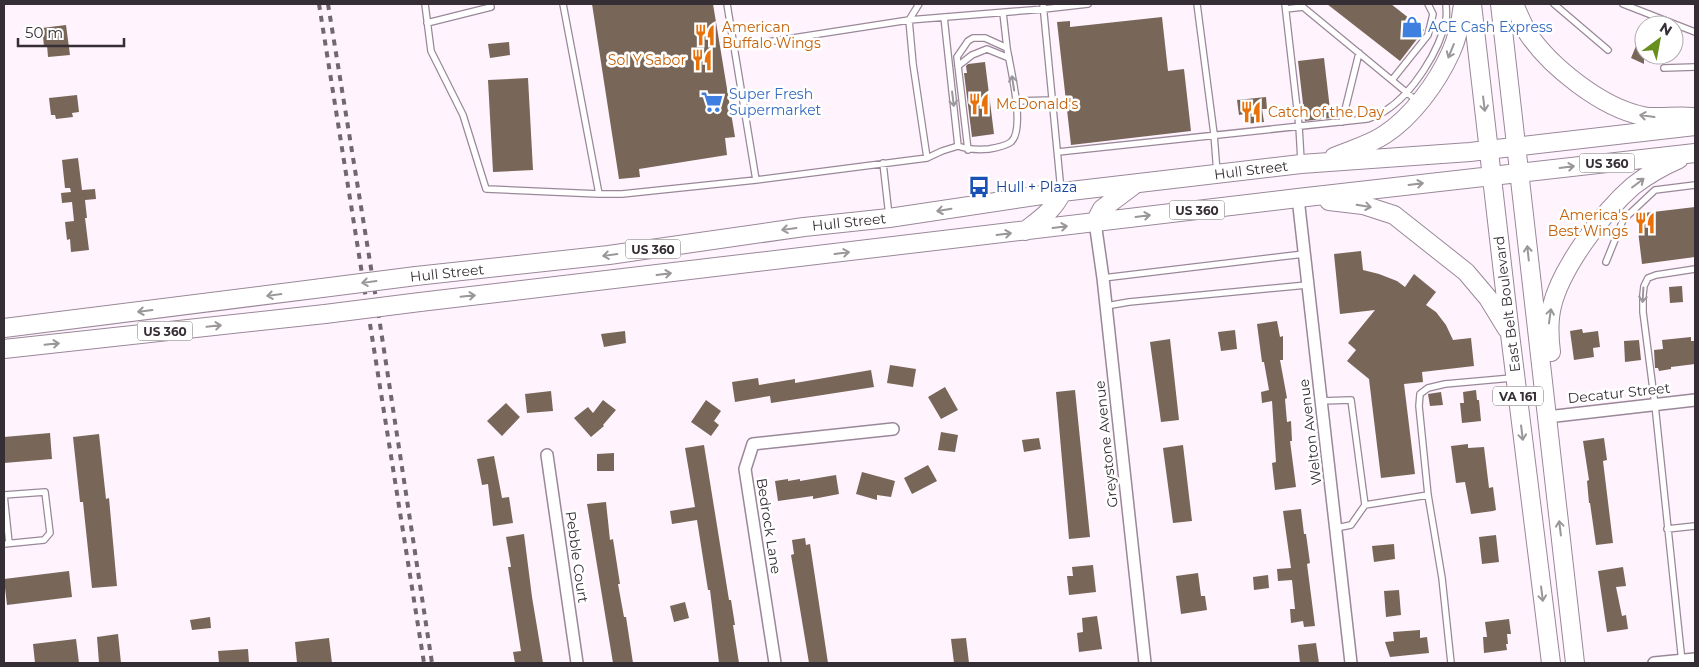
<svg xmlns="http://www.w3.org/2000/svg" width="1699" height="667" viewBox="0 0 1699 667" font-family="Montserrat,sans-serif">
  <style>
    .building { fill: #786658 }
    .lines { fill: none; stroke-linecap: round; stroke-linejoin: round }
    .service-casing { stroke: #9a8899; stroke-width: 8 }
    .minor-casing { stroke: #9a8899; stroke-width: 14 }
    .primary-casing { stroke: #9a8899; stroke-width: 20 }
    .service { stroke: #fff; stroke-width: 5.5 }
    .minor { stroke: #fff; stroke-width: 11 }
    .primary { stroke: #fff; stroke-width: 18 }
    .rail { stroke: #70676f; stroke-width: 4; stroke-dasharray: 6 6; stroke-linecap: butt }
    .primary-bridge-casing { stroke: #9a8899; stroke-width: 20; stroke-linecap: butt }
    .primary-bridge { stroke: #fff; stroke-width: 18 }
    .oneway { stroke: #9a969a }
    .labels { text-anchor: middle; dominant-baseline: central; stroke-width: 5; stroke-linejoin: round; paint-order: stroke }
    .shield { fill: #fff; stroke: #726d71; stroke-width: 1 }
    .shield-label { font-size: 12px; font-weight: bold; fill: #352e34 }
    .food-label { font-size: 14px; fill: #c56008; stroke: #fff; text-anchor: start }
    .shop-label { font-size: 14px; fill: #366cbe; stroke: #fff; text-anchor: start }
    .street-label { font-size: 14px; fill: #352e34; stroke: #fff }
    .transit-label { font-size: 14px; fill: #164399; stroke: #fff; text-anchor: start }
  </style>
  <rect width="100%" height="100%" fill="#fff3fe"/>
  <path class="building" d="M592,4H713L735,137L725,138L727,155L639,169L640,177L619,179Z
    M1327,4H1391L1424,30L1400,61Z
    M1162,17L1168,71L1184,69L1191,131L1071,145L1057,22L1070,21V27Z
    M66,25L70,55L48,57L47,45L44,46L42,28Z
    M1644,27V64L1631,58Z
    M509,42L510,55L490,58L488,44Z
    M1324,58L1331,118L1305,121L1298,61Z
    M985,62L994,134L972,137L964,73H967L966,66L968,64Z
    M528,78L533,170L493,172L488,80Z
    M77,95L79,112L72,113L73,117L56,119L55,115H51L49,98Z
    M1266,97L1267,109H1262L1264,122L1245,124L1244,114L1239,115L1237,100Z
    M78,158L82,190L95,189L96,199L85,200L87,218H85L89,250L71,252L70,239L67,240L65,222L74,221L72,202L62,203L61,193L71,192L70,188H65L62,160Z
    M1695,207V257L1642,264L1636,214Z
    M1361,251L1363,270L1379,274L1397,281L1405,287L1414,274L1436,292L1426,305L1436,312L1446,325L1453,340L1471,338L1474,366L1422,372L1423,382L1404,384L1415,474L1381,478L1369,379L1347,361L1356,350L1348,343L1375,310L1340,314L1334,254Z
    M1682,286L1683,302L1670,303L1669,287Z
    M1277,321L1280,337L1283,336V360H1280L1287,398L1285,399L1287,422L1291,421L1292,441H1290L1296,487L1275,490L1272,463L1276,462L1272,401L1262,403L1261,392L1269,390L1264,362H1262L1257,324Z
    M1582,329L1583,333L1598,331L1600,347L1593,348L1594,357L1574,360L1570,331Z
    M1235,330L1237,349L1221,351L1218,332Z
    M625,331L626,343L604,347L601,334Z
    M1691,337V341H1694L1695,364L1671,367V369L1659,371L1658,368H1655L1654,350L1663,349L1662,340Z
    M1170,339L1179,420L1161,422L1150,342Z
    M1639,340L1641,360L1625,362L1624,341Z
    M890,365L916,369L913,387L887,383Z
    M871,370L874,387L771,403L770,396L735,402L732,382L758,378L759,385L795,379V383Z
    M945,387L958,410L941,419L928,397Z
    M1075,390L1090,537L1069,539L1056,392Z
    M1476,390L1477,400H1479L1481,421L1462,423L1460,403H1464L1463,392Z
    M551,391L553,411L527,413L525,394Z
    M1441,392L1443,405L1430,406L1428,394Z
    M603,400L616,410L603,425L604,426L591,437L574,418L588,407L593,413Z
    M706,400L721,411L714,421L719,425L711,436L691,422Z
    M506,403L520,417L502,436L487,421Z
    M941,432L958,435L955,452L938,450Z
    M50,433L52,459L4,463V437Z
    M99,434L106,499L109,498L117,586L92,588L83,502H80L73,437Z
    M1039,438L1041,449L1024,452L1022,440Z
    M1604,438L1607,460L1603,461L1613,543L1596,545L1590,503H1589L1587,481L1589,480L1583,441Z
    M1468,444V448L1484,447L1489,488L1493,487L1496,510L1493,511L1471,514L1465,482L1456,483L1451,446Z
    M704,445L729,600H731L735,625H733L739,663H719L710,590H708L697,520L672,524L670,511L695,507L685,448Z
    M1183,445L1192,521L1173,523L1163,448Z
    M614,453V471H597V454Z
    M494,456L502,498L509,497L513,523L493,526L488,484L482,485L477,459Z
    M928,465L937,481L912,494L904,478Z
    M862,472L895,481L891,497L877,495V500L856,494Z
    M836,475L839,494L813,499V496L778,501L775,481L788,479V481L800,479V481Z
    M606,502L610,540L613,539L620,584H618L624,617H626L633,663H613L587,504Z
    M1301,509L1304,534H1306L1310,563L1307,564L1315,626L1304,627L1303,621L1291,623L1290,609H1295L1292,580L1278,581L1277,569L1291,568L1283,511Z
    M524,534L532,597L543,663H515L513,652L521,651L508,567H511L506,537Z
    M1496,535L1499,562L1482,564L1479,537Z
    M805,538L806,545L810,544L828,663H809L791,555L794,554L792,540Z
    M1394,544L1395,559L1374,562L1372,546Z
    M1093,565L1096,592L1069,595L1067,576H1073L1072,567Z
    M1623,567L1626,586L1616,587L1622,616L1626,615L1628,629L1607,632L1598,571Z
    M69,571L72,597L7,605L4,579Z
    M1198,573L1201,596H1205L1207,610L1181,614L1176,576Z
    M1268,575L1269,588L1254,590L1253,577Z
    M1399,590L1401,615L1386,617L1384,591Z
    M685,602L689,618L674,622L670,606Z
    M1097,616L1102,649L1079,652L1077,633L1083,632L1082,618Z
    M210,617L211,628L192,630L190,620Z
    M1509,619L1511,634H1507L1508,644H1506L1507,650L1484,653L1483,637H1487L1485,622Z
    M1420,630V638L1427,637L1429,653L1390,657L1385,642L1394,641L1393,632Z
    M118,634L121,663H99L97,637Z
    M329,638L332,663H297L295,642Z
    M966,638L969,663H954L951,639Z
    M76,639L79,663H35L33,644Z
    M1316,643L1319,663H1300L1298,645Z
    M248,649L249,663H219L218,651Z"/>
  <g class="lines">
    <g class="service-casing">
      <path id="service" d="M425,4L431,51L463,115L486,189L599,194
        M563,4L599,194H622L756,180L927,158L913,64L909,20L919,4
        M727,4L756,180
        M1043,4L1061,191
        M1197,4L1214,134L1217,173
        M1285,4L1299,126L1301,161
        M1554,4L1608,50
        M1623,4L1695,32
        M1286,9L1303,7L1417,101
        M1003,13L1007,48
        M944,17L958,146C969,150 978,150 989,149C995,148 1006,146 1011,142C1026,129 1010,67 1007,48L985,38H973L968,41L957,57L968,150
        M427,23L491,7L490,4
        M734,47L909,20L1044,9L1088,4
        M958,66L972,55L987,49L1009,58
        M1664,68L1695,67
        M1392,80L1428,35L1433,14L1428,4
        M1016,101L1053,100
        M1342,122L1359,53
        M1058,152L1367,119C1373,117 1380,115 1385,111C1412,94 1440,51 1446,19C1447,14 1446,9 1446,4
        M927,158L942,151L958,146
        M883,163L889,216
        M1606,262L1623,220L1655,190L1695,185
        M1103,278L1304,254
        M1106,306L1129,302L1307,285
        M1321,401L1351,400L1365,505L1351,525L1336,528
        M1428,495L1442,578L1451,663
        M1365,505L1428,495L1419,406L1420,394L1428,388L1445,384L1512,378
        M1667,529L1695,526
        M4,544L44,540L50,533L45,492L4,495L9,543
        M1682,662L1655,405L1643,312V295L1644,286L1648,278L1656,275L1695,269"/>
    </g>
    <g class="minor-casing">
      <path id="minor" d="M1298,198L1351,663
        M1095,222L1103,278L1145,663
        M1547,417L1695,400
        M547,455L577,663
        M775,663L745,469L753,444L893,429
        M1654,663L1695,659"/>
    </g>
    <g class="primary-casing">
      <path id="primary" d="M1472,4L1510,334L1551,663
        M1500,4L1575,663
        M1514,4C1518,13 1522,23 1527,32C1549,66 1602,108 1643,116C1659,119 1676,115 1692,117
        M1334,157C1350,150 1369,145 1384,135C1412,117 1437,83 1451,52C1458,37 1461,20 1463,4
        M1329,201L1363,205L1394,215L1466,272L1488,298L1507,329
        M1095,222L1102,209L1134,185
        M1025,231C1040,219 1054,210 1062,192
        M416,276L609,255L804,227L889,218L1062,192L1301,164L1470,152L1695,126
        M420,302L1298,198L1695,153
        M4,328L322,288
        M4,349L325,314
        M1551,352C1549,336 1548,322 1552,306C1561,268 1603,212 1633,186C1647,175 1663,166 1679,159"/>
    </g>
    <use href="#service" class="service"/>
    <use href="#minor" class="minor"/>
    <use href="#primary" class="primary"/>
    <path class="rail" d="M319,4L424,663
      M328,4L378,311L432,663"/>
    <g class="primary-bridge-casing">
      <path id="primary-bridge" d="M322,288L416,276
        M325,314L420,302"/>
    </g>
    <use href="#primary-bridge" class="primary-bridge"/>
  </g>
  <defs><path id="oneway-shaft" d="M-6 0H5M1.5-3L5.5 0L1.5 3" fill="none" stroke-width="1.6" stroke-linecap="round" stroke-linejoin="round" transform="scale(1.25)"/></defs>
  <g class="oneway">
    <use href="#oneway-shaft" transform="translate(1451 51) rotate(112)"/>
    <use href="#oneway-shaft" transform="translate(1013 83) rotate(-99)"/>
    <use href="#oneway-shaft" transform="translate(953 99) rotate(83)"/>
    <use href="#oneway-shaft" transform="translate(1484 104) rotate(83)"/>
    <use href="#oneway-shaft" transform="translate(1647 116) rotate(-172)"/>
    <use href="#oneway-shaft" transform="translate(1567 167) rotate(-7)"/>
    <use href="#oneway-shaft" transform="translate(1638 183) rotate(-37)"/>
    <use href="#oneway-shaft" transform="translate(1416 184) rotate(-7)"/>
    <use href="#oneway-shaft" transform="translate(1364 206) rotate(9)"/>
    <use href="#oneway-shaft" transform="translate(944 210) rotate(171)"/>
    <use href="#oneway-shaft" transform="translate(1143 216) rotate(-7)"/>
    <use href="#oneway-shaft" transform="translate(1060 227) rotate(-7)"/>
    <use href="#oneway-shaft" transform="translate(789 229) rotate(172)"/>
    <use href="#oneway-shaft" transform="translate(1004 234) rotate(-7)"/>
    <use href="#oneway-shaft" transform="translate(842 253) rotate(-7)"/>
    <use href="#oneway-shaft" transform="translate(1528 253) rotate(-96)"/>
    <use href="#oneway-shaft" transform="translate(610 255) rotate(172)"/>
    <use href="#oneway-shaft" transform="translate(664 274) rotate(-7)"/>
    <use href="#oneway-shaft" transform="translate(369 282) rotate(172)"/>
    <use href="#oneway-shaft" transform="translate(274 295) rotate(172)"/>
    <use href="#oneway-shaft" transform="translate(1643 295) rotate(93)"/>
    <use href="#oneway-shaft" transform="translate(468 296) rotate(-6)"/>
    <use href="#oneway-shaft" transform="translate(145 311) rotate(173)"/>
    <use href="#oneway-shaft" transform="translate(1550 316) rotate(-82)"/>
    <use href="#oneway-shaft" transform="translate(214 326) rotate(-6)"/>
    <use href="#oneway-shaft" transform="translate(52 344) rotate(-6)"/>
    <use href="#oneway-shaft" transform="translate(1522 433) rotate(83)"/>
    <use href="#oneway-shaft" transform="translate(1560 528) rotate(-97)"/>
    <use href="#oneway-shaft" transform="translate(1542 594) rotate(83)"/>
  </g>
  <defs>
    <g id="shop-bare" transform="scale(1.725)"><path d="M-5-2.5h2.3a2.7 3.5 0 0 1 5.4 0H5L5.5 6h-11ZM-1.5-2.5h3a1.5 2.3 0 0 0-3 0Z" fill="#3f7fe0" stroke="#fff" stroke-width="2.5" paint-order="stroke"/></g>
    <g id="restaurant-bare" transform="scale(1.725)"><path d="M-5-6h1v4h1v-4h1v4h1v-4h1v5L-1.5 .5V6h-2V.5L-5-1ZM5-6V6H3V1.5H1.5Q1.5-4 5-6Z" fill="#e8710a" stroke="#fff" stroke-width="2.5" paint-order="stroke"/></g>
    <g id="supermarket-bare" transform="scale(1.725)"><path d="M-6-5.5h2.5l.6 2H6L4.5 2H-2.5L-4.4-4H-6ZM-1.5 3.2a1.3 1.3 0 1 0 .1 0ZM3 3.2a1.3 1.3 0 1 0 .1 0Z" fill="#3f7fe0" stroke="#fff" stroke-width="2.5" paint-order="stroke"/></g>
    <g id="bus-bare" transform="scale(1.725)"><path d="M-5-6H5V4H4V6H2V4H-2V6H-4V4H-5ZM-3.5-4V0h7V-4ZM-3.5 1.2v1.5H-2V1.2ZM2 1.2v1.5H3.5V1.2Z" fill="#1a4fb4" stroke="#fff" stroke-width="2.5" paint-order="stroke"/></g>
  </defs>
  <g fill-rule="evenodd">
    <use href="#shop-bare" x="1412" y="27"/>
    <use href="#restaurant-bare" x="705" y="35"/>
    <use href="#restaurant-bare" x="702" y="60"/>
    <use href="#supermarket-bare" x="712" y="102"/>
    <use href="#restaurant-bare" x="979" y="104"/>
    <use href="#restaurant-bare" x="1251" y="112"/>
    <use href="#bus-bare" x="979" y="187"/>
    <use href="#restaurant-bare" x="1645" y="223"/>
  </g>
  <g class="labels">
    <g class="shield">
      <rect x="1579.5" y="153.5" width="55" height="19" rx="4"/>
      <rect x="1169.5" y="200.5" width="55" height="19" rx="4"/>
      <rect x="625.5" y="239.5" width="55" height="19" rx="4"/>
      <rect x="137.5" y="321.5" width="55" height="19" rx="4"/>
      <rect x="1493" y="386.5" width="50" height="19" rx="4"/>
    </g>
    <g class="shield-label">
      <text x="1607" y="163">US 360</text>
      <text x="1197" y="210">US 360</text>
      <text x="653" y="249">US 360</text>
      <text x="165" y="331">US 360</text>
      <text x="1518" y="396">VA 161</text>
    </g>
    <g class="food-label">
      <text x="722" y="27">American<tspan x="722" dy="16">Buffalo Wings</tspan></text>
      <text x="686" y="60" text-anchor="end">Sol Y Sabor</text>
      <text x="996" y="104">McDonald's</text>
      <text x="1268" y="112">Catch of the Day</text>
      <text x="1628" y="215" text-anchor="end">America's<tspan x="1628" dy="16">Best Wings</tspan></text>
    </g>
    <g class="shop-label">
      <text x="1428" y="27">ACE Cash Express</text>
      <text x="729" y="94">Super Fresh<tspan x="729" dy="16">Supermarket</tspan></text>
    </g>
    <g class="street-label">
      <text transform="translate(1251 170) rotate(-7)">Hull Street</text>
      <text transform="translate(849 222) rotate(-6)">Hull Street</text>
      <text transform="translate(447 273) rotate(-6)">Hull Street</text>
      <text transform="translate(1507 304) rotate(-97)">East Belt Boulevard</text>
      <text transform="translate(1619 393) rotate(-6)">Decatur Street</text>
      <text transform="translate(1310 432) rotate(-97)">Welton Avenue</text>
      <text transform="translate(1106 444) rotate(-96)">Greystone Avenue</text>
      <text transform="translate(769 526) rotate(81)">Bedrock Lane</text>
      <text transform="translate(577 557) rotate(82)">Pebble Court</text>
    </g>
    <g class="transit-label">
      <text x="996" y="187">Hull + Plaza</text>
    </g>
  </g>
  <rect width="1699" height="667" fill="none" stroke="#352e34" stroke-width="10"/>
  <g transform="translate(1659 40) rotate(32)"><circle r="24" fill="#ffffff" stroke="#aeabae"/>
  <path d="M0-4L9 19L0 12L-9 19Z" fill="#668f1e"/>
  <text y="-8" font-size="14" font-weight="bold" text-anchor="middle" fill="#352e34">N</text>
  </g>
  <path d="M18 38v8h106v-8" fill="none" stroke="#352e34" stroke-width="2.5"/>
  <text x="25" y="38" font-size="15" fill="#352e34" stroke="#ffffff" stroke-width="4" paint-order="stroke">50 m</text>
</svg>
